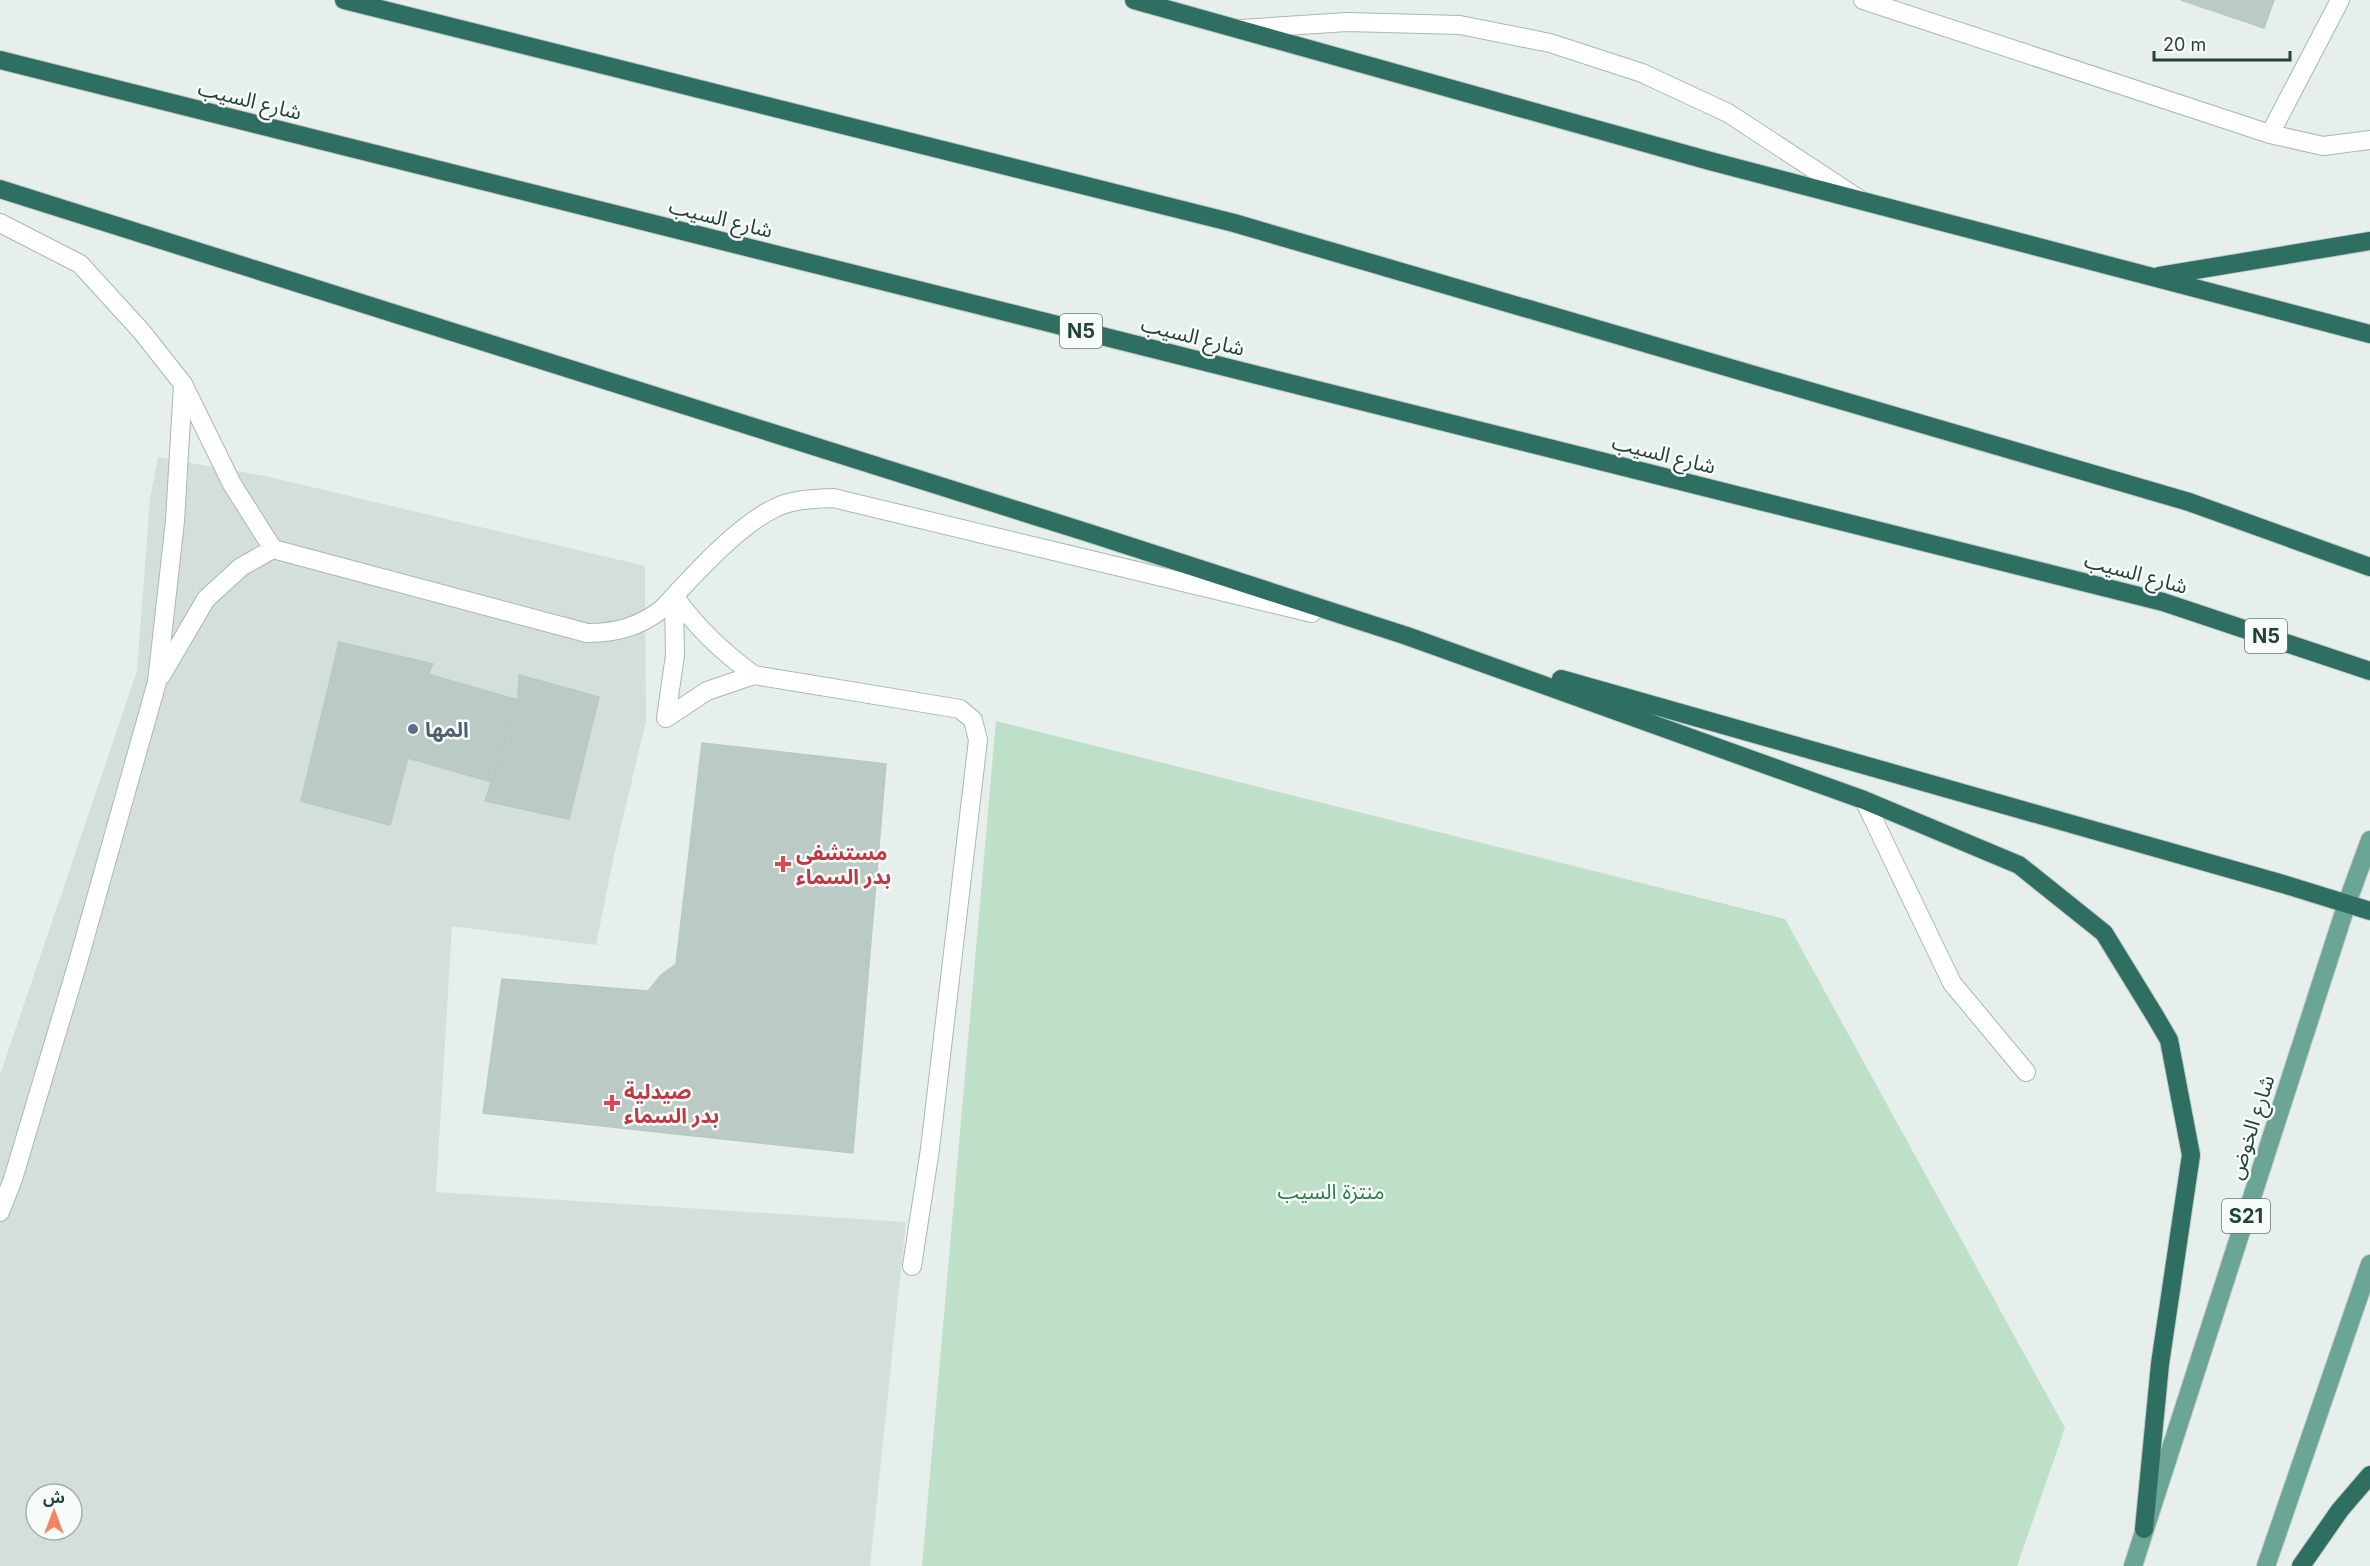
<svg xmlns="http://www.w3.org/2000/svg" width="2370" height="1566" viewBox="0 0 2370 1566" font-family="Inter,'Noto Sans Arabic',sans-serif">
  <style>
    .built { fill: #d4dfda; fill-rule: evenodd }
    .green { fill: #bfe0c8 }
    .building { fill: #bbcac4; stroke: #b8c9c2; stroke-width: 1.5 }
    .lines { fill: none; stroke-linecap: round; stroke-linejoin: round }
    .minor-casing { stroke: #a8b8b2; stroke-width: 20 }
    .major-casing { stroke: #c2cac8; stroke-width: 20 }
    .highway-casing { stroke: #c2cac8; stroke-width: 20 }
    .minor { stroke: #fff; stroke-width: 18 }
    .major { stroke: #6aa596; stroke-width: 18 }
    .highway { stroke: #2f6f62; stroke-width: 18 }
    .service-dot { fill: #5c6f8a; stroke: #f7fbf9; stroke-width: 2 }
    .health-dot { fill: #e0444e; stroke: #f7fbf9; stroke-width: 2 }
    .labels { text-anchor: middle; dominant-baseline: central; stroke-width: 5; stroke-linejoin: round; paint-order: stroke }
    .shield { fill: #f7fbf9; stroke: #637a73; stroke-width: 1.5 }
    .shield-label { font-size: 20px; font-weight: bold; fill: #24423a }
    .street-label { font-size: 21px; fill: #24423a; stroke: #f7fbf9 }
    .service-label { font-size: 21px; font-weight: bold; fill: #4e5e75; stroke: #f7fbf9; text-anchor: start }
    .health-label { font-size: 21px; font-weight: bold; fill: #be3a42; stroke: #f7fbf9; text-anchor: start }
    .park-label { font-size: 21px; fill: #2d7a4b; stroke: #f7fbf9 }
  </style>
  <rect width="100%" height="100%" fill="#e6efeb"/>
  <path class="built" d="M158,457L265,476L645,566L646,721L613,860L596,945L452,926L436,1192L906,1222L870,1566H0V1075L137,671L150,499ZM36,1494H72V1530H36Z"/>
  <path class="green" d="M996,721L1785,919L2065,1428L2017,1566H922Z"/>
  <path class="building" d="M2181,0H2274L2264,28Z
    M339,642L433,664L428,674L518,700L492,782L408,758L390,825L301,801Z
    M519,675L599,697L569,819L485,801L518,700Z
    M702,743L886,764L853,1153L483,1113L502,979L648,991L661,975L676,964Z"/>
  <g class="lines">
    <g class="minor-casing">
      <path id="minor" d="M1863,0L2270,134L2323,146L2370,140
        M1241,29L1347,22L1460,25L1550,43L1642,73L1728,113L1859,199
        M2270,134L2340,0
        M0,223L80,264L142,332L183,384L232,484L273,549L587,633C616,633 639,627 662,609C691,578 738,525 775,508C793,499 814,499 833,498L1312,613
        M674,596C697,628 722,652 754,675
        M161,676L206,599L241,567L273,549
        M666,718L707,691L754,675L960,709L973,720L978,740L930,1149L912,1266
        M666,718L675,655L674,596
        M1864,800L1952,983L2026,1072
        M0,1212L13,1179L78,962L157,682L175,521L183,385"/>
    </g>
    <g class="major-casing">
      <path id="major" d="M2133,1566L2347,903L2370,840
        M2266,1566L2370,1264"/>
    </g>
    <g class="highway-casing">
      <path id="highway" d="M344,0L1234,223L2189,502L2370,567
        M1134,0L1710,161L2370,334
        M0,60L2163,602L2370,671
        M0,189L1089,533L1407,636L1864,800L2019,865L2104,933L2155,1016L2169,1040L2191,1155L2160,1364L2144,1529
        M2159,276L2370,241
        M1561,679L2283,884L2370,911
        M2301,1566L2340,1510L2370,1475"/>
    </g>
    <use href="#minor" class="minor"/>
    <use href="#major" class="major"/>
    <use href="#highway" class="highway"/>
  </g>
  <circle class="service-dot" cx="413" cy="729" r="6"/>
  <g class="health-dot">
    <path d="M780 855h6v6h6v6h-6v6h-6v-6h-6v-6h6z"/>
    <path d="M609 1094h6v6h6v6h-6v6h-6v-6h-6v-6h6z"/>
  </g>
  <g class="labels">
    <g class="shield">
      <rect x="1060" y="314" width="42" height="34" rx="4.5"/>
      <rect x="2245" y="619" width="42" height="34" rx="4.5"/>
      <rect x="2222" y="1199" width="48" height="34" rx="4.5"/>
    </g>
    <g class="shield-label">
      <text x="1081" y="331">N5</text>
      <text x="2266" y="636">N5</text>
      <text x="2246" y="1216">S21</text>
    </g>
    <g class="street-label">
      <text transform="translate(250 100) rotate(14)">شارع السيب</text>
      <text transform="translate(721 218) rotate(14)">شارع السيب</text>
      <text transform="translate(1193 336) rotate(14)">شارع السيب</text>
      <text transform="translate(1664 454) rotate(14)">شارع السيب</text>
      <text transform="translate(2136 573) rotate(15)">شارع السيب</text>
      <text transform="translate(2251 1127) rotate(-72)">شارع الخوض</text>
    </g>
    <g class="service-label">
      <text x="425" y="729">المها</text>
    </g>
    <g class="health-label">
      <text x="796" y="852">مستشفى<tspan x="796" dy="24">بدر السماء</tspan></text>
      <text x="624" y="1091">صيدلية<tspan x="624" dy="24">بدر السماء</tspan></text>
    </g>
    <g class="park-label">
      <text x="1331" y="1191">منتزة السيب</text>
    </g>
  </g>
  <g transform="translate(54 1512)"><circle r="28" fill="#f7fbf9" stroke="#a3b1ad" stroke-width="1.5"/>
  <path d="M0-4.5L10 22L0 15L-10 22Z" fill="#f4845f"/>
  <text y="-9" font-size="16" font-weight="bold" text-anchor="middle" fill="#24423a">ش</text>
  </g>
  <path d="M2154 51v9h136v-9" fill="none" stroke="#24423a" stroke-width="3"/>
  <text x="2163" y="51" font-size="18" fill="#24423a" stroke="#f7fbf9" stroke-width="4.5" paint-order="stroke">20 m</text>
</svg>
